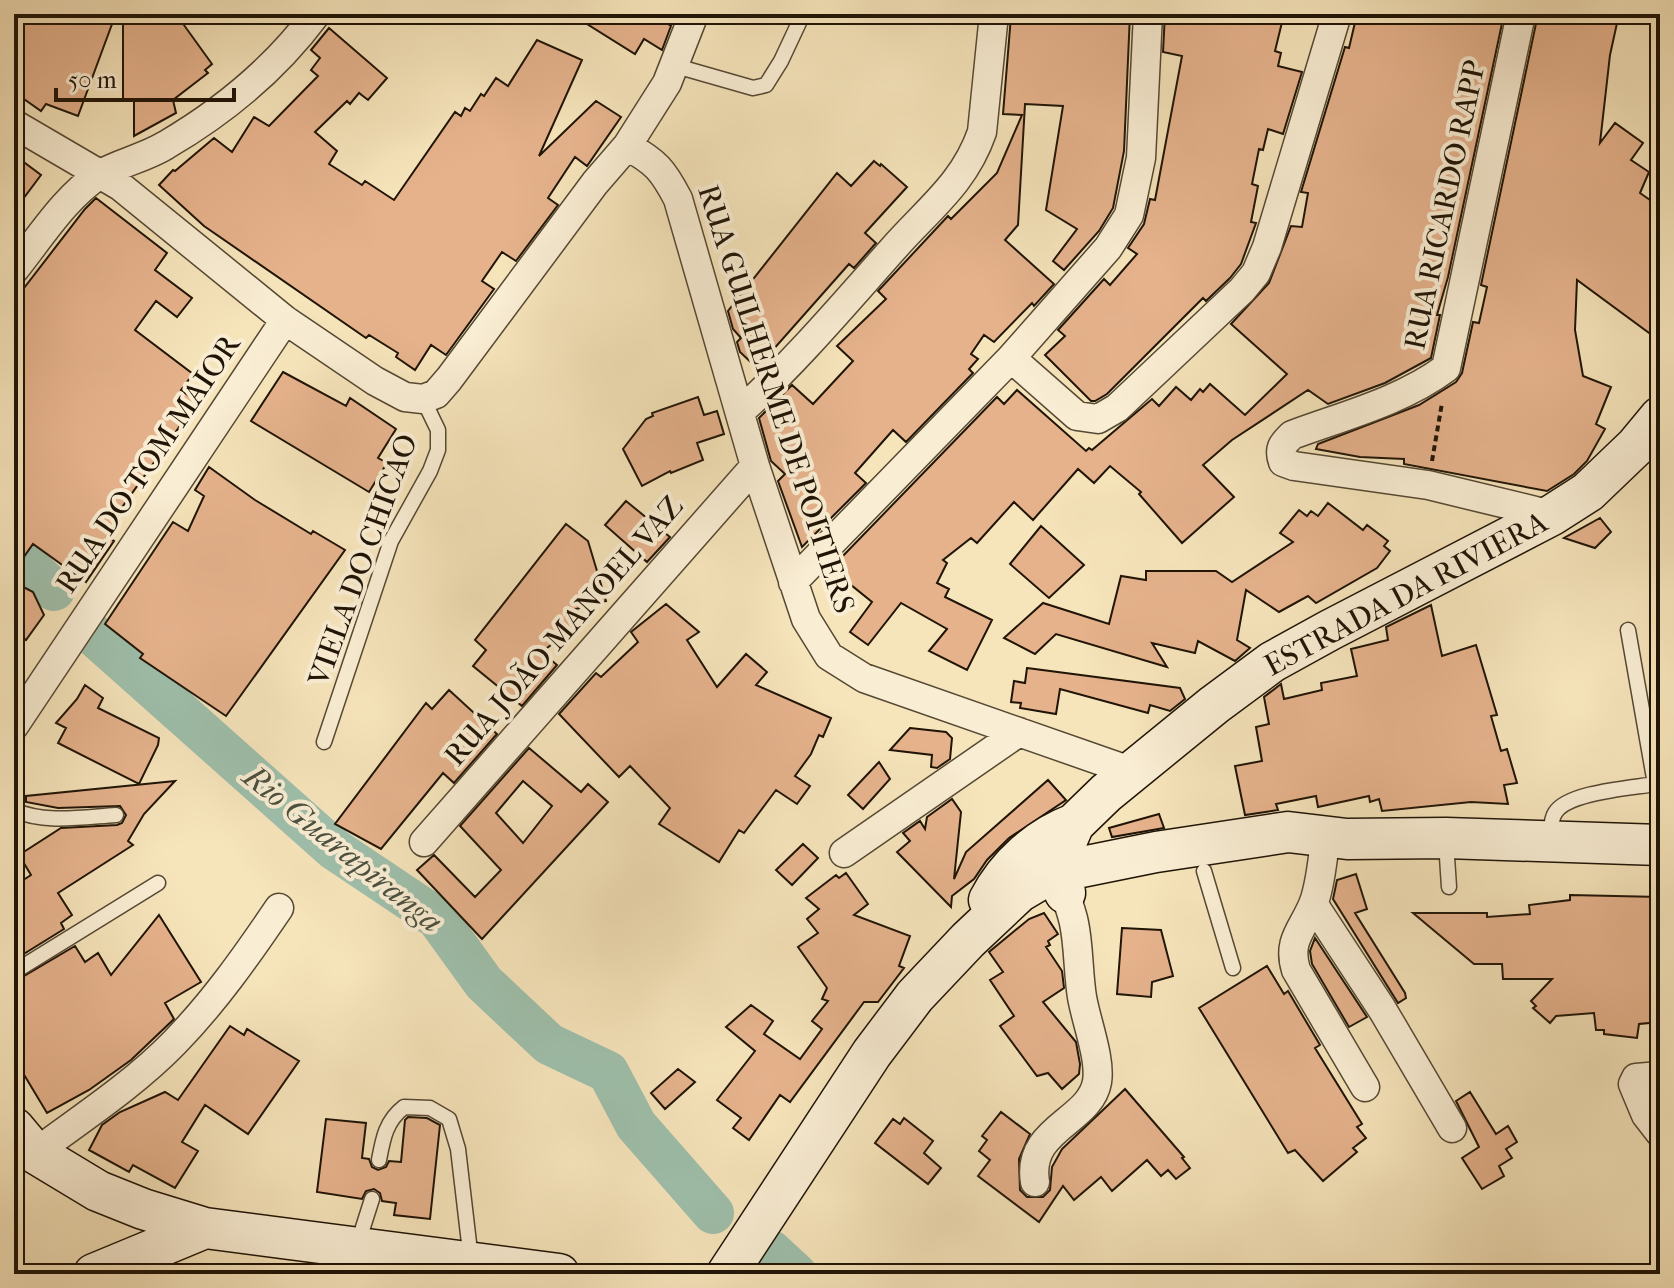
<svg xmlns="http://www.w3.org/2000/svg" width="1674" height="1288" viewBox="0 0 1674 1288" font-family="'IM FELL French Canon',serif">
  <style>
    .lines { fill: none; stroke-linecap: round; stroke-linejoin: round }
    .river { stroke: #9ebfab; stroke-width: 42 }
    .building { fill: #e5b28c; stroke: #1f1406; stroke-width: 2; fill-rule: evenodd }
    .lane-casing { stroke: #554833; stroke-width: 17 }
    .street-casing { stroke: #554833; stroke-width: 31 }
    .secondary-casing { stroke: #1f1406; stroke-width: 43 }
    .path { stroke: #1f1406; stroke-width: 4; stroke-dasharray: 6 4; stroke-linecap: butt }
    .lane { stroke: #f9edd3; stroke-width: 14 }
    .street { stroke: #f9edd3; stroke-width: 28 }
    .secondary { stroke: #f9edd3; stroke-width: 40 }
    .labels { text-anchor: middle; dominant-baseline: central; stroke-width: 8; stroke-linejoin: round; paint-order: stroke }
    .street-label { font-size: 30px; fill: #1f1406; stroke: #f9edd3 }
    .water-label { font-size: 32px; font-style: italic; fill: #4b5040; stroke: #f9edd3 }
  </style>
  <rect width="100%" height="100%" fill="#f6e4bb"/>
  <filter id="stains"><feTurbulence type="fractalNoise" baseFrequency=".0025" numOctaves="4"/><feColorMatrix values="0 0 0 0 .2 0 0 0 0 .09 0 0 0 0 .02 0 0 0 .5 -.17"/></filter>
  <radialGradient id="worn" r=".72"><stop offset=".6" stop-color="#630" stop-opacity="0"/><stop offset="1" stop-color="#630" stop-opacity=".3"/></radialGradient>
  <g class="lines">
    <path class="river" d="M14,553L54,590
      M90,632L334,849L437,918L484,983L549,1044L608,1072L636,1125L713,1213
      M771,1251L796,1274"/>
  </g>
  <path class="building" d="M14,14L115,16L78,116L46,104L41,111L14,92Z
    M176,14L212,64L205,70L208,73L173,100L176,113L134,136V100H123V16Z
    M571,14H652L671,26L662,50L644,39L635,54Z
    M1014,14H1130L1124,151L1113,208L1099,231L1064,270L1053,261L1077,229L1046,210L1063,106L1025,104L1018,225L1005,240L1054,284L1034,306L1032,303L994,342L984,335L971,354L978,359L969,369L973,373L906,442L893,430L855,473L866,483L802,547L778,481L785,474L771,461L759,418L792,385L813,404L853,361L837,346L886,299L878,291L948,216L951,219L997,173L1022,115L1003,114L1011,16Z
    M1165,14H1181L1213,22L1215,14H1284L1275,51L1281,53L1278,66L1302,72L1283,134L1268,129L1263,150L1259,149L1252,184L1258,186L1251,222L1256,223L1241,264L1230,278L1206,301L1203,298L1107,394L1095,401H1091L1045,355L1065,336L1058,330L1104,279L1110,285L1137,254L1128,248L1144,224L1150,199L1155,200L1182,56L1163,52Z
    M1357,14H1504L1448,277L1437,315H1440L1431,358L1385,383L1328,404L1308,390L1232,440L1203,465L1234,497L1182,543L1139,494L1141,492L1110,466L1094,483L1078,469L1033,520L1014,502L977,543L971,538L943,560L947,563L937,583L949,589L945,597L992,620L967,670L929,651L947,629L901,603L868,645L850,632L872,602L840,576L846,569L838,561L997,397L1004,404L1017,390L1086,451L1089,448L1092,450L1152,399L1159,406L1176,387L1191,400L1200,389L1203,392L1210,384L1245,415L1287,374L1231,324L1269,283L1291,226L1302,227L1308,193L1301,192L1345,47L1349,48Z
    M1538,14H1619L1610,55L1600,143L1615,123L1643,143L1631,160L1649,172L1640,193L1660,207V341L1577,280L1575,330L1583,376L1611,387L1596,424L1605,429L1587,461L1574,474L1547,491L1404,464V459L1360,457L1316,449L1318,444L1419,405L1456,382L1462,373L1473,322L1479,323L1487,287L1481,285Z
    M329,28L387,78L368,100L359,93L350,104L347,101L315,132L337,151L329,164L362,185L365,181L394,200L455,112L461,116L465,108L470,111L481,94L484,96L496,78L508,86L537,40L582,60L539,156L596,101L621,117L587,166L575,157L548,198L558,205L516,261L502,252L482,281L494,289L446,355L431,345L415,370L396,357L398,353L369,335L366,338L204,226L159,185L173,170L175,171L214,138L232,152L254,117L269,126L318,76L311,70L320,58L311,50Z
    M21,160L41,175L14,211V170Z
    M874,161L880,166L881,164L907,187L865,233L876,243L854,268L849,264L757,368L740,352L737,342L741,338L733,329L728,311L837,173L851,186Z
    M96,198L167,253L155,270L192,298L177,317L156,301L135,330L193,374L181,390L197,402L113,520L117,523L107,536L114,541L86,582L33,544L14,571V301L85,209Z
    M283,372L346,406L350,398L396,429L378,458L387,463L369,492L251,421Z
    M698,397L704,415L717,411L724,434L697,443L703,460L671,473L670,471L642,486L623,449L646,419L653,416L652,413Z
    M209,467L255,500L311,534L313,531L345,550L226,716L140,658L143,654L105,624L173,522L188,531L204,496L195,490Z
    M626,501L670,537L647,562L605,525Z
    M1328,503L1363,530L1367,525L1388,541L1384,546L1390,551L1377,568L1316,603L1308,596L1279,612L1246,590L1237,640L1250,648L1235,661L1198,641L1195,653L1152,643L1167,667L1056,634L1035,654L1004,638L1043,603L1109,624L1121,576L1146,580V571H1216L1232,582L1293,542L1280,533L1299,510L1307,516L1311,511L1318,516Z
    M1600,518L1611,532L1595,548L1564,538Z
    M566,524L588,541L606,601L576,609L584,619L542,652L557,665L522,706L473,666L486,650L475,640Z
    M1041,526L1084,565L1049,598L1010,564Z
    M14,582L33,592L44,615L26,640L14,631Z
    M666,604L699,632L687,640L717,687L746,654L767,672L756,685L831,718L823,737L819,735L811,754L795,776L810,786L797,804L776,790L744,833L739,830L719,862L659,824L670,808L630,766L619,777L559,714L596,673L601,677L638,642L631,632Z
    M1431,605L1442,656L1476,645L1497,715L1491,716L1501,751L1507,749L1517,783L1504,785L1508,804L1471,802L1382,811L1379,799L1370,802L1369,796L1318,807L1316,796L1276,804L1278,810L1245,815L1235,766L1262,761L1256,727L1269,724L1264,697L1281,684L1284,699L1322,690L1321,683L1357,676L1351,649L1388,640L1386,627Z
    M1027,668L1180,688L1185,699L1170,711L1150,705L1148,713L1060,689L1056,714L1020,708L1021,703L1011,702L1014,681L1025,683Z
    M85,685L103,698L98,708L159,738L158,745L139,784L58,743L66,728L56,723L77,699Z
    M449,690L497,734L454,783L443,773L381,849L335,824L426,703L432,709Z
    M910,728L946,732L952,738L950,759L937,768L931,767L932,755L890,750Z
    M529,748L581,792L588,784L608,802L482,939L417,870L434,855L475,897L501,870L460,826ZM523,781L552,806L523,843L496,813Z
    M879,762L890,779L863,809L848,795Z
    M1048,780L1066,800L1009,838L987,860L974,879L952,896L951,907L897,852L910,841L903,833L920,821L925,829L927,817L952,799L961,812L954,879L966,852Z
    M175,781L144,814L128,841L133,845L58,893L72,915L61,923L64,929L14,960V886L31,875L19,855L61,828L117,825L122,823L126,815L120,806L58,808L26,802V796Z
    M1159,814L1164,828L1112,837L1109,828Z
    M803,844L818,858L792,885L776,870Z
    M846,873L868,904L854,915L910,936L899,966L904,968L878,1002H864L790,1102L780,1095L749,1140L733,1128L741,1118L717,1100L755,1051L726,1027L751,1005L773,1021L764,1034L800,1059L822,1029L812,1021L828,1001L822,999L827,988L798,947L818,933L807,919L819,909L806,898L836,875L839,878Z
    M1356,874L1367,909L1355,913L1405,993L1406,998L1398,1003L1333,899L1337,880Z
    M1570,895L1660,897V1022L1639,1024L1637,1038L1604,1034V1030H1596L1594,1013L1556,1016L1550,1023L1533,1008L1536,1006L1531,1001L1552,979H1503L1502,964H1474L1413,913H1487V917L1530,914L1529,905L1570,900Z
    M1044,913L1058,934L1048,941L1050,945L1046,947L1062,971L1064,988L1043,1002L1076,1042L1080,1064L1079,1074L1062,1089L1048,1073L1037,1076L1000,1026L1014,1016L990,980L1003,972L989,952L1029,919Z
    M159,915L201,982L165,1003L174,1019L131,1060L89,1090L47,1113L14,1058V982L75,946L85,962L98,953L111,975Z
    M1122,928L1161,930L1173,976L1152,982L1151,997L1117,994Z
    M1315,938L1367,1017L1349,1027L1312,964L1310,951Z
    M1267,966L1284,994L1288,991L1320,1045L1315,1048L1362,1124L1357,1127L1366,1138L1353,1148L1357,1152L1323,1181L1295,1150L1288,1153L1199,1008Z
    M230,1026L244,1035L247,1029L299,1061L248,1134L205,1105L182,1142L198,1151L175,1188L133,1165L129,1172L89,1150L102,1125L120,1112L165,1092L178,1100Z
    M678,1069L695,1082L665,1109L651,1093Z
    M1125,1089L1184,1157L1182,1158L1190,1168L1176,1179L1168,1170L1161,1176L1147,1160L1112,1191L1101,1177L1074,1200L1063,1186L1039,1222L978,1176L990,1160L979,1151L987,1140L982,1136L1001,1112L1030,1134L1019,1159L1020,1190L1027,1197H1043L1050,1190L1052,1167L1062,1149Z
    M1470,1092L1496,1134L1508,1126L1517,1142L1506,1149L1512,1158L1499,1166L1504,1176L1482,1189L1462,1158L1479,1147L1456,1101Z
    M408,1117L427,1118L440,1125L430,1219L394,1215L396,1203L382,1201L380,1193L374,1189L366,1191L362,1199L317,1192L326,1119L366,1123L362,1158L369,1159L372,1167L378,1170L386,1167L389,1161L401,1162L405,1120Z
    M904,1118L933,1141L924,1153L941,1168L928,1184L875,1143L893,1119L900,1124Z"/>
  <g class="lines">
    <g class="lane-casing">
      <path id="lane" d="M676,66L753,88L766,85L781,61L803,14
        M1628,630L1655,784L1660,788
        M324,742L391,541L430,471L438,450V430L423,399
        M14,810C44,824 84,817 116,815
        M1550,837C1551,829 1551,819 1555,813C1567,792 1632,788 1655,784
        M1446,842L1449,887
        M1204,871L1233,968
        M14,972L158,883
        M379,1160C383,1138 386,1121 404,1107L430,1108L449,1119L458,1149L471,1260
        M358,1243L372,1199"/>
    </g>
    <g class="street-casing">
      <path id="street" d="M1521,14L1446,368C1402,401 1343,416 1292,435C1283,444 1278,448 1283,462L1294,466L1428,485L1552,515
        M14,124L120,186L285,320L375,381L405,397L423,399L436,394L449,379L595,183L627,146C656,162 663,170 678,199L755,466L806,619L829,656L864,678L1133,772
        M627,146L667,83L694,14
        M14,270C39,239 65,197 99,175C119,163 145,158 166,145C224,111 276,68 316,14
        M1011,358L1077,416L1098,419L1117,408L1242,290L1256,273L1267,247L1337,14
        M741,411C796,361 844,304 893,249C928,209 964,184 982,132L994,14
        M793,582L1011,358L1108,248L1129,215L1141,158L1148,14
        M14,726L285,320
        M424,842L755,466
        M1324,849C1322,866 1320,883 1315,899C1306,927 1286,938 1296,970L1365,1087
        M844,853L1019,732
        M1314,905L1382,1009L1452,1128
        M1660,1076L1636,1078L1633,1084L1646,1115L1660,1133
        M35,1153C82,1118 133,1085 174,1043C215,1001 247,955 279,908
        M1035,1182C1026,1128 1090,1122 1097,1082C1101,1059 1086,1021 1082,997C1078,972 1079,947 1074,923C1072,913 1068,903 1065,893"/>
    </g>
    <g class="secondary-casing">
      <path id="secondary" d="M1065,893L1062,871L1064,847L1074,824L1106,793L1214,705L1272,662L1330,630L1552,515L1588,492L1636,446L1660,417
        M989,900C1007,865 1038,838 1074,824
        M14,1128L35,1153L98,1191L143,1209L205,1228L559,1274
        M94,1274L205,1228
        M727,1274L872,1053L915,996L968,940L1019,892L1041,879L1062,871L1156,852L1288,832L1347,839L1446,838L1660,845"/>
    </g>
    <path class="path" d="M1432,461L1442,403"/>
    <use href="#lane" class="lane"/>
    <use href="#street" class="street"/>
    <use href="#secondary" class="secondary"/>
  </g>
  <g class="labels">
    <g class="street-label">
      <text transform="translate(1445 205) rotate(-78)">RUA RICARDO RAPP</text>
      <text transform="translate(776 399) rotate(72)">RUA GUILHERME DE POITIERS</text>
      <text transform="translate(148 464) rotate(-56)">RUA DO TOM MAIOR</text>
      <text transform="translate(363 560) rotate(-70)">VIELA DO CHICAO</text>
      <text transform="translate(1406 594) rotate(-28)">ESTRADA DA RIVIERA</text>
      <text transform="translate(564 631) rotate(-49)">RUA JOÃO MANOEL VAZ</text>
    </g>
    <g class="water-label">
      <text transform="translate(343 849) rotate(39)">Rio Guarapiranga</text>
    </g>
  </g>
  <rect width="1674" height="1288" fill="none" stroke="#f6e4bb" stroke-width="48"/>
  <rect x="16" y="16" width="1642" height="1256" fill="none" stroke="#1f1406" stroke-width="4"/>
  <rect x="24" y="24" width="1626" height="1240" fill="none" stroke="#1f1406" stroke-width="2"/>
  <path d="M56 88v12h178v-12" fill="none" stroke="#1f1406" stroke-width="4"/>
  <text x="68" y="88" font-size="24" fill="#1f1406" stroke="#f9edd3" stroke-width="6" paint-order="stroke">50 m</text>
  <rect width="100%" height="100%" filter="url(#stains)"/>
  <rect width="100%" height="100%" fill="url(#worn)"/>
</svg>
